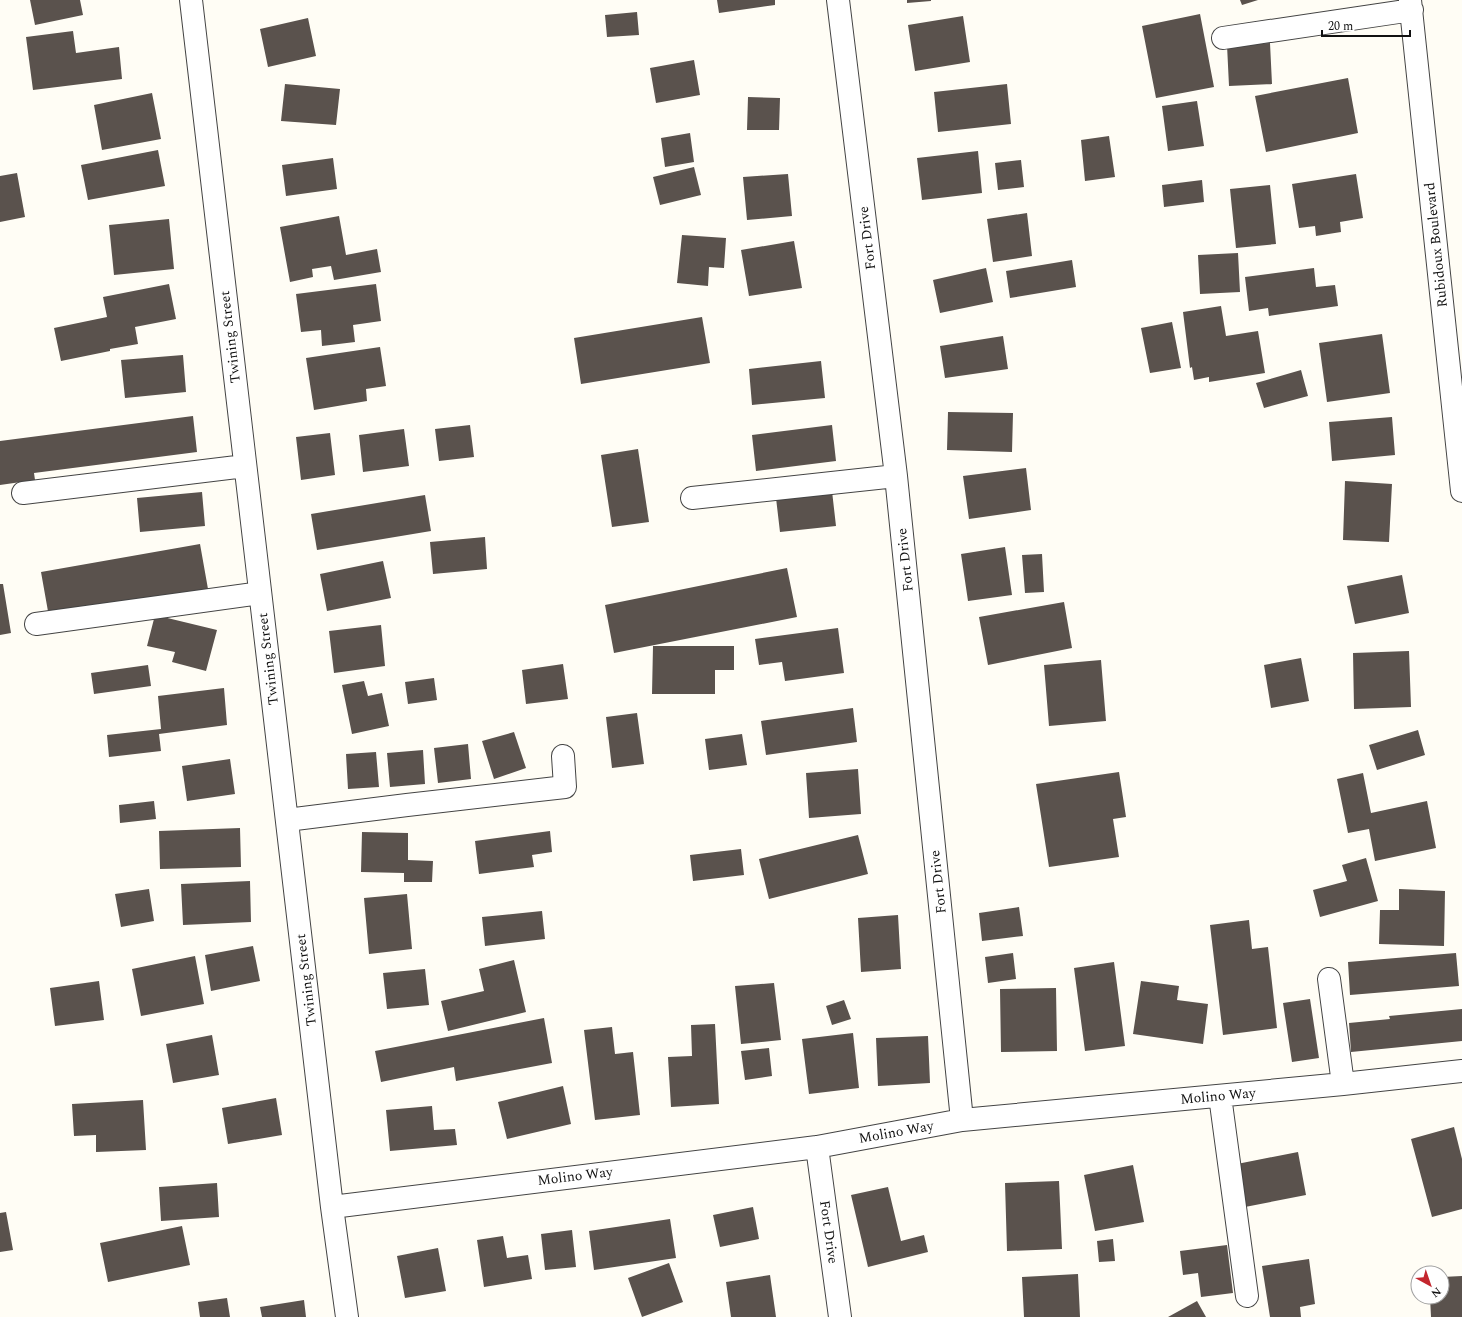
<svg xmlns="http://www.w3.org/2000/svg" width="1462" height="1317" viewBox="0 0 1462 1317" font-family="Spectral,serif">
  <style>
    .building { fill: #5a524d }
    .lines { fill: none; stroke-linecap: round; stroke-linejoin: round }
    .minor-casing { stroke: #444; stroke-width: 24 }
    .minor { stroke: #fff; stroke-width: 22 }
    .labels { text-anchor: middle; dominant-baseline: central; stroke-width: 4; stroke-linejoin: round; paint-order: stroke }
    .street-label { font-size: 14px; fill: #111; stroke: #fff }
  </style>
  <rect width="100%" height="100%" fill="#fffdf5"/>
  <path class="building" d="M30,0H80L83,15L35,25Z
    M717,0H775V5L719,13Z
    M907,0H931V1L907,3Z
    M1240,0H1258L1242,5Z
    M637,12L639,35L607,37L605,15Z
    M1200,14L1214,87L1156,98L1142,26Z
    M963,16L970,62L915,71L908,25Z
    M308,18L316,56L268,67L260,29Z
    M73,31L76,53L119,47L122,79L33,90L26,37Z
    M1270,43L1272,84L1229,86L1227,45Z
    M694,60L700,95L656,103L650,68Z
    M1348,78L1358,133L1266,152L1255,96Z
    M285,84L340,89L336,125L281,121Z
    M1007,84L1011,124L938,132L934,92Z
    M152,93L161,139L102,150L94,105Z
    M748,97L780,98L779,130H747Z
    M1197,101L1204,146L1168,151L1162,106Z
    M690,133L694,162L665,167L661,138Z
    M1109,136L1115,177L1085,181L1081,140Z
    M158,150L165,186L88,200L81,165Z
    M978,151L982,193L922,200L917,158Z
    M333,158L337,189L286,196L282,165Z
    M1021,160L1024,187L998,190L995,163Z
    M694,167L701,195L660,205L653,177Z
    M17,173L25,217L0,222V176Z
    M788,174L792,216L747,220L743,177Z
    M1356,174L1363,218L1340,222L1341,232L1316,236L1315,226L1299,228L1292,184Z
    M1202,180L1204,202L1164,207L1162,185Z
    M1270,185L1276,244L1236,248L1230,189Z
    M1027,213L1032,256L993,262L987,219Z
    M339,216L346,255L377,249L381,272L334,280L331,266L312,269L313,277L290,282L280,227Z
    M169,219L174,269L114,275L109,225Z
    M682,235L726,238L724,268L709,267L708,286L677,283Z
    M794,241L802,288L749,296L741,250Z
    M1238,253L1240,292L1200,294L1198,255Z
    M1072,260L1076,287L1010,298L1006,271Z
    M986,268L993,302L940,313L933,280Z
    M1314,268L1316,287L1335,285L1338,306L1269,316L1268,308L1249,311L1245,277Z
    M169,284L176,319L135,327L138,344L110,349V351L61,361L54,328L107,317L103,297Z
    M376,284L381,321L353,325L355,342L322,346L321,330L301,332L296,294Z
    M1221,306L1226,336L1258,331L1265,373L1209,382V377L1194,380L1192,367L1190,368L1183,312Z
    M702,317L710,363L581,384L574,338Z
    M1172,322L1181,368L1150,373L1141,328Z
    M1382,334L1390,393L1327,402L1319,343Z
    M1003,336L1008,369L945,378L940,346Z
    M380,347L386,386L366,389L367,401L314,410L306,358Z
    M183,355L186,392L125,398L121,360Z
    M821,361L825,398L752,405L749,369Z
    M1301,370L1308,396L1264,408L1256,383Z
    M948,412L1013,413L1012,452L947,450Z
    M193,416L197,452L34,473L35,480L0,485V441Z
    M1392,417L1395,455L1332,461L1329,422Z
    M470,425L474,457L439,461L435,429Z
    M832,425L836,461L756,471L752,435Z
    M404,429L409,466L363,472L359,435Z
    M330,433L335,475L301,480L296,437Z
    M638,449L649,522L612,527L601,455Z
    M1026,468L1031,510L969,519L963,476Z
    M1345,481L1392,484L1389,542L1343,540Z
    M832,491L836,526L780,532L776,498Z
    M202,492L205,526L140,532L137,498Z
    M425,495L431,531L317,550L311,514Z
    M485,537L487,569L433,574L430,542Z
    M200,544L208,589L49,617L41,572Z
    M1005,547L1012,595L968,601L961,554Z
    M1042,554L1044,592L1025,593L1022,555Z
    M383,561L391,598L327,611L320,574Z
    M787,568L797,617L614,653L605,605Z
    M1402,575L1409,613L1355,624L1347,586Z
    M0,584H3L11,633L0,635Z
    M1064,602L1072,648L988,665L979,617Z
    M155,615L217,630L206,671L172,662L175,652L147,646Z
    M381,625L385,666L334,673L329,631Z
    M838,628L844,673L785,681L782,662L759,665L755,639Z
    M653,646H734V670H715V694H652Z
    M1409,651L1411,707L1354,709L1353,653Z
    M1301,658L1309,701L1271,708L1264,665Z
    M1101,660L1106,721L1049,726L1044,665Z
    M563,664L568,699L526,704L522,670Z
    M148,665L151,686L94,694L91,673Z
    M434,678L437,700L408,704L405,682Z
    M364,681L368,696L382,693L389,726L352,734L342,685Z
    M224,688L227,725L159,734L161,751L109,757L107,735L161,729L158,696Z
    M853,708L857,742L766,755L761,721Z
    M637,713L644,764L612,768L606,717Z
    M1418,730L1425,755L1377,770L1369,745Z
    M514,732L526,768L494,779L482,741Z
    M742,734L747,765L709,770L705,739Z
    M468,744L471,779L438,783L434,748Z
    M423,750L425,784L390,787L387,753Z
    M376,752L379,787L348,789L346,754Z
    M230,759L235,794L187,801L182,766Z
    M858,769L861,814L809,818L806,773Z
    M1119,772L1126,817L1113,819L1119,857L1049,867L1036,784Z
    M1363,773L1371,813L1427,801L1436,848L1375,861L1369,829L1348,833L1337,779Z
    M154,801L156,819L120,823L119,805Z
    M240,828L241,867L160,869L159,831Z
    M550,831L552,852L532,855L534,867L479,874L475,841Z
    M362,832L408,833V860L433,861L432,882H404V873L361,872Z
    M858,835L868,874L769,899L759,859Z
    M741,849L744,875L693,881L690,855Z
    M1366,858L1378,901L1320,917L1313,890L1347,881L1342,865Z
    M250,881L251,922L183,925L181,884Z
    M149,889L154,921L121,927L115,894Z
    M1399,889L1445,891L1444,946L1379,944L1380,910H1399Z
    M407,894L412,949L369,954L364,898Z
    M1019,907L1023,936L982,941L979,913Z
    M542,911L545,939L485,946L482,917Z
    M898,915L901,969L861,972L858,918Z
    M1249,920L1252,949L1268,947L1277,1028L1223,1035L1210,925Z
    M253,946L260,981L211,991L205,955Z
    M1013,953L1016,979L988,983L985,957Z
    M1456,953L1459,986L1350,995L1348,962Z
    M195,956L204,1004L141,1016L132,969Z
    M514,960L526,1012L448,1031L441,1001L484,991L479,969Z
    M1114,962L1125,1046L1085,1051L1074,968Z
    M425,969L429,1005L387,1009L383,973Z
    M99,981L104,1020L55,1026L50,988Z
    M1141,981L1179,986L1177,1000L1208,1004L1203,1044L1133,1034Z
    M774,983L781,1040L741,1044L735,986Z
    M1056,988L1057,1051L1001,1052L1000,989Z
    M1310,999L1319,1058L1292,1062L1283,1003Z
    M844,1000L851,1019L832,1025L826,1006Z
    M1462,1009V1041L1351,1052L1349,1023L1390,1019L1389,1016Z
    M544,1018L552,1063L456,1081L454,1067L381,1082L375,1051Z
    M715,1024L719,1104L671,1107L668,1057L692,1056L691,1025Z
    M612,1027L615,1054L633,1052L640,1115L595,1120L584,1030Z
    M853,1033L859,1088L809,1094L802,1039Z
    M212,1035L219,1075L173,1083L166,1044Z
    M928,1036L930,1083L878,1086L876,1038Z
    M769,1048L772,1076L745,1080L741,1051Z
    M563,1086L571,1124L507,1139L498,1102Z
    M276,1098L282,1135L228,1144L222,1108Z
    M143,1100L146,1150L96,1152V1135L74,1136L72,1104Z
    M432,1106L434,1130L455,1129L457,1145L390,1151L386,1110Z
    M1454,1127L1462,1159V1209L1432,1217L1411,1139Z
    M1298,1152L1306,1195L1245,1207L1237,1164Z
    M1133,1165L1144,1222L1095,1231L1084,1175Z
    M1059,1181L1062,1249L1007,1251L1005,1183Z
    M217,1183L219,1217L161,1221L159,1187Z
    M888,1187L901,1241L924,1235L928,1252L868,1267L851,1195Z
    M753,1207L759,1239L720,1247L713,1215Z
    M6,1212L13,1250L0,1252V1213Z
    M670,1219L676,1258L594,1270L589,1231Z
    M182,1226L190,1265L108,1282L100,1243Z
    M572,1230L576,1267L545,1270L541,1234Z
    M503,1236L507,1258L528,1255L532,1279L484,1287L477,1240Z
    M1113,1239L1115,1261L1099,1262L1097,1241Z
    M1227,1245L1233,1293L1201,1297L1198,1273L1183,1275L1180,1251Z
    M438,1248L446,1291L405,1298L397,1256Z
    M1309,1259L1315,1304L1300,1307L1301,1317H1270L1262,1266Z
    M669,1263L683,1302L642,1317L628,1278Z
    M1078,1274L1080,1317H1024L1022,1277Z
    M770,1275L776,1317H731L726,1282Z
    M1462,1276V1317H1431L1430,1297H1442V1277Z
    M227,1298L230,1317H200L198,1302Z
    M304,1300L306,1317H262L260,1307Z
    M1197,1301L1206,1317H1168Z"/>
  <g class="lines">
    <g class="minor-casing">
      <path id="minor" d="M191,0L332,1207L347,1317
        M838,0L896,476L962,1120
        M1410,0L1462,491
        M1223,38L1412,10
        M23,493L245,466
        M692,498L896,476
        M36,624L260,593
        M287,820L407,805L565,787L563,756
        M1329,979L1343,1084
        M1220,1096L1247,1296
        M817,1147L840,1317
        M332,1207L817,1147L962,1120L1343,1084L1462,1071"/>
    </g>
    <use href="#minor" class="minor"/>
  </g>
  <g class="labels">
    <g class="street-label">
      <text transform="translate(867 238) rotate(-97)">Fort Drive</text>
      <text transform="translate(1436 245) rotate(-96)">Rubidoux Boulevard</text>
      <text transform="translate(230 337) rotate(-97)">Twining Street</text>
      <text transform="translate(905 560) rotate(-96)">Fort Drive</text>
      <text transform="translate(268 659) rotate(-97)">Twining Street</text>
      <text transform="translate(938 882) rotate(-96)">Fort Drive</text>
      <text transform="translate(306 980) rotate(-97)">Twining Street</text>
      <text transform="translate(1218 1096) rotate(-5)">Molino Way</text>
      <text transform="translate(896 1132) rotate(-10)">Molino Way</text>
      <text transform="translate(575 1176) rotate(-7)">Molino Way</text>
      <text transform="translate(829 1232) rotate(82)">Fort Drive</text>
    </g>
  </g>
  <g transform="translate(1430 1285) rotate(140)"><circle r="19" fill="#ffffff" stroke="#a0a0a0"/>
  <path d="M0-3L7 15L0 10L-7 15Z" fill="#c4262e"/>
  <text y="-6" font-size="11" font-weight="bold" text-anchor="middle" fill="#111111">N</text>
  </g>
  <path d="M1322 30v6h88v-6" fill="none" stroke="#111111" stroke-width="2"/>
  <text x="1328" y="30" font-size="12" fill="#111111" stroke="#ffffff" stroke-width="3" paint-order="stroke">20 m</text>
</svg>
